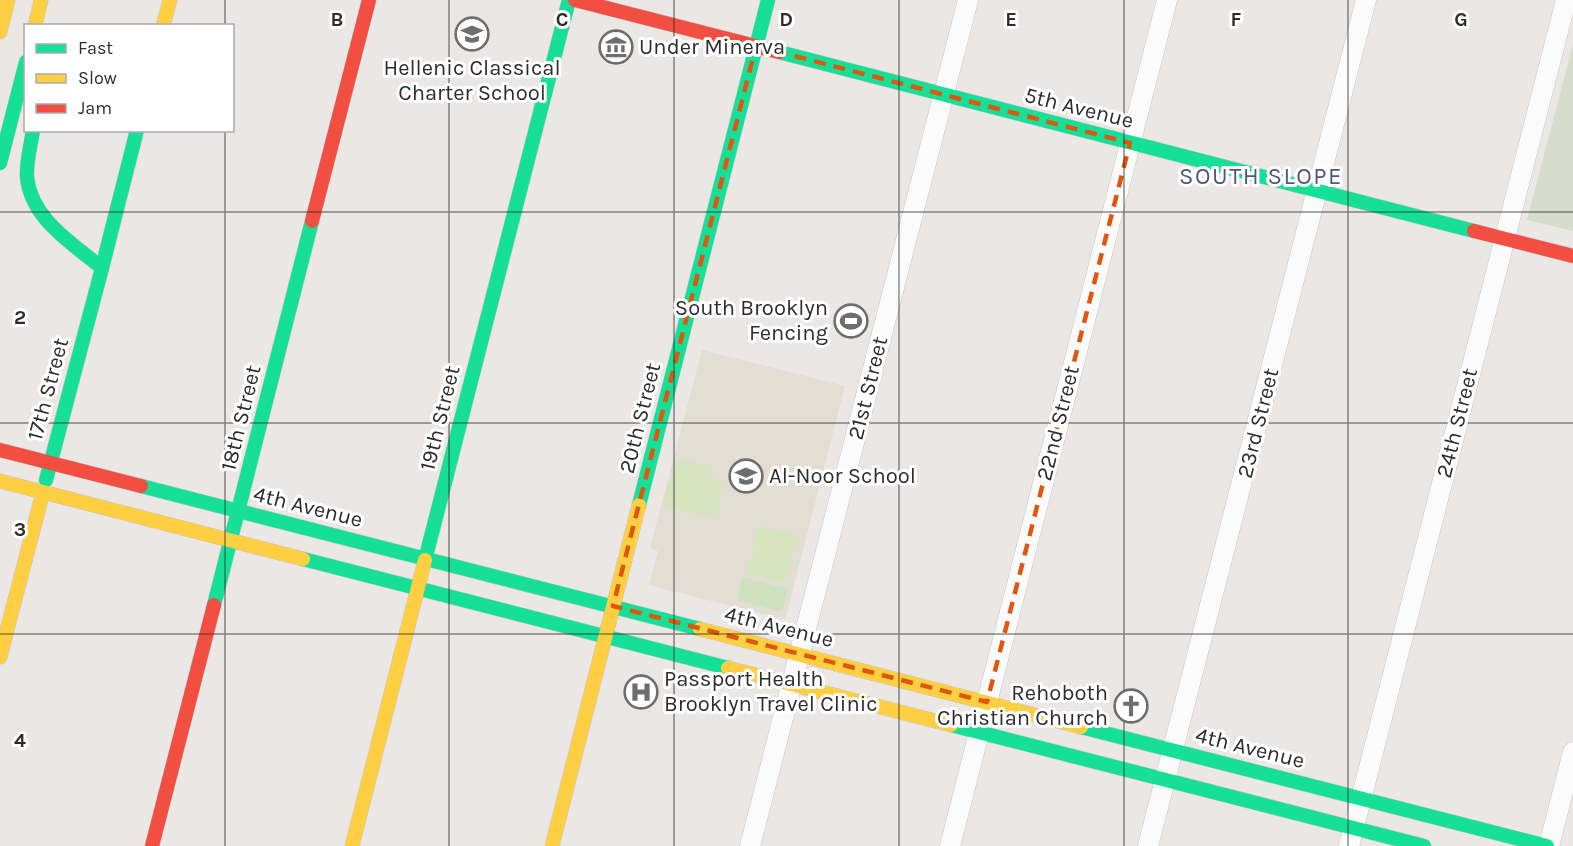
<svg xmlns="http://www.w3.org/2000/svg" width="1573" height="846" viewBox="0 0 1573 846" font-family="Karla,sans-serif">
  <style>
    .education { fill: #e3ded3 }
    .green { fill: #cee2c0 }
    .cemetery { fill: #d7ddcc }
    .pitch { fill: #d7e5bf }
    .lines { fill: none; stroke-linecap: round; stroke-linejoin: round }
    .street-casing { stroke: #c6c6c6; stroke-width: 21 }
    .fast-casing { stroke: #c6c6c6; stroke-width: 15 }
    .slow-casing { stroke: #c6c6c6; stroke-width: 15 }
    .jam-casing { stroke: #c6c6c6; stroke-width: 15 }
    .street { stroke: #fcfbfb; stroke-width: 20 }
    .fast { stroke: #16e098; stroke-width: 14 }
    .slow { stroke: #ffcf43; stroke-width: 14 }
    .jam { stroke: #f24e42; stroke-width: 14 }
    .marked { fill: none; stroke: #df570e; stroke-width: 4.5; stroke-dasharray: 12 8; stroke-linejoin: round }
    .grid { fill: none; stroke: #2d2d2d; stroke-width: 1.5; stroke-opacity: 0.55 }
    .labels { text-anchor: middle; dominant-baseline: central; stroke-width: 6; stroke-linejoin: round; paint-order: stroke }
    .poi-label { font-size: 22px; fill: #2d2d2d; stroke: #fff; text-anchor: start }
    .street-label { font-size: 22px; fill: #2d2d2d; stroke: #fff }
    .neighbourhood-label { font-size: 24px; letter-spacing: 1.5px; fill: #51587a; stroke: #fff }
    .grid-label { font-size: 20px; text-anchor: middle; font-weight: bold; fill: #2d2d2d; stroke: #fff; stroke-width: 6; stroke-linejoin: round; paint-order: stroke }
  </style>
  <rect width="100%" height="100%" fill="#eae7e4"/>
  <path class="education" d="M702,350L845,386L785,620L649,585L658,551L650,548Z"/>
  <path class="green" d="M742,577L788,589L783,609L779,611L737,600Z"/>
  <path class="cemetery" d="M1573,44V231L1527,220Z"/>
  <path class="pitch" d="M676,458L711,467L709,477L724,481L715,519L663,506Z
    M759,525L797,535L785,583L747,573Z"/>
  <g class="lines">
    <g class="street-casing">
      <path id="street" d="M750,846L968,0
        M950,846L1167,0
        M1148,846L1366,0
        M1349,846L1566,0
        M1549,846L1573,752"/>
    </g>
    <g class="fast-casing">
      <path id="fast" d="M779,52L1474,231
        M33,130C31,145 26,161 27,177C31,219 72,243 102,268
        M0,163L26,62
        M102,268L137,130
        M46,480L102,268
        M141,486L700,629
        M639,505L768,0
        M303,559L728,668
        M425,560L569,0
        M214,605L312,221
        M951,725L1424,846
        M1081,727L1547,846"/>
    </g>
    <g class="slow-casing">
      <path id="slow" d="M35,26L41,0
        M163,26L170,0
        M0,32L8,0
        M0,481L303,559
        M700,629L1081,727
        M0,657L43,492
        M728,668L951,725
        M352,846L425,560
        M552,846L639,505"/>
    </g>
    <g class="jam-casing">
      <path id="jam" d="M575,0L779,52
        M312,221L369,0
        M1474,231L1573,256
        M0,450L141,486
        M152,846L214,605"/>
    </g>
    <use href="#street" class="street"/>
    <use href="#fast" class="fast"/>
    <use href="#slow" class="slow"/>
    <use href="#jam" class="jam"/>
  </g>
  <path class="marked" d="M756,46L1130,143L987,702L613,606Z"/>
  <path class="grid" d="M225,0V26M449,0V846M674,0V846M899,0V846M1124,0V846M1348,0V846M225,130V846M0,212H1573M0,423H1573M0,634H1573"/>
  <defs>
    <g id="school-ring" transform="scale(1.725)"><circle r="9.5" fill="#fff" stroke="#6f6e6d" stroke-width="1.5"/><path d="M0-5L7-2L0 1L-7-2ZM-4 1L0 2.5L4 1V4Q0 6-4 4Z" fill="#6f6e6d"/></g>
    <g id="museum-ring" transform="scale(1.725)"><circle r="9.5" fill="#fff" stroke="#6f6e6d" stroke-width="1.5"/><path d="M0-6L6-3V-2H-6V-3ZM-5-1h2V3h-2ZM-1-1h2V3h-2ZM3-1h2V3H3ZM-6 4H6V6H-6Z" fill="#6f6e6d"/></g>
    <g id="stadium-ring" transform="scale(1.725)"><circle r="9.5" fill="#fff" stroke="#6f6e6d" stroke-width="1.5"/><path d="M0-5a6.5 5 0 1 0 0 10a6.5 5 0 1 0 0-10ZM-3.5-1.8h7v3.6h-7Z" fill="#6f6e6d"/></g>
    <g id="hospital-ring" transform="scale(1.725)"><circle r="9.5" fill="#fff" stroke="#6f6e6d" stroke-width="1.5"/><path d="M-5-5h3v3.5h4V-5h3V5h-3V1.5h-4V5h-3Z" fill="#6f6e6d"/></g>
    <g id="church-ring" transform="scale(1.725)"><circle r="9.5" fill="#fff" stroke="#6f6e6d" stroke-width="1.5"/><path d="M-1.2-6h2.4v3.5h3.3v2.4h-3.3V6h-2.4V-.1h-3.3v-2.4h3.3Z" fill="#6f6e6d"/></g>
  </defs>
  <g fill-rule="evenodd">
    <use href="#school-ring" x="472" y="34"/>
    <use href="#museum-ring" x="616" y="47"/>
    <use href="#stadium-ring" x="851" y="321"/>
    <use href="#school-ring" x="746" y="476"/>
    <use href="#hospital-ring" x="641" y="692"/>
    <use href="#church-ring" x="1131" y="706"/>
  </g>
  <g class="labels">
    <g class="poi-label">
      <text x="639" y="47">Under Minerva</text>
      <text x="472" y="68" text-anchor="middle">Hellenic Classical<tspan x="472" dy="25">Charter School</tspan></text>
      <text x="828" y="308" text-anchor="end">South Brooklyn<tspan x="828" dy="25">Fencing</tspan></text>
      <text x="769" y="476">Al-Noor School</text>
      <text x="664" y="679">Passport Health<tspan x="664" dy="25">Brooklyn Travel Clinic</tspan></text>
      <text x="1108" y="693" text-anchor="end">Rehoboth<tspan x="1108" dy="25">Christian Church</tspan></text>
    </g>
    <g class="street-label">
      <text transform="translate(1079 108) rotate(14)">5th Avenue</text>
      <text transform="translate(868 388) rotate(-76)">21st Street</text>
      <text transform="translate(48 389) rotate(-75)">17th Street</text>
      <text transform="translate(241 418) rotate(-76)">18th Street</text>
      <text transform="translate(440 418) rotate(-76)">19th Street</text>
      <text transform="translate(640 418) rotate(-76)">20th Street</text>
      <text transform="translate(1058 423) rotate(-76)">22nd Street</text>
      <text transform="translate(1258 423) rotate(-76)">23rd Street</text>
      <text transform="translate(1457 423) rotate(-76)">24th Street</text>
      <text transform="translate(308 507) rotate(14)">4th Avenue</text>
      <text transform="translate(779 627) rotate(14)">4th Avenue</text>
      <text transform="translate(1250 748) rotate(14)">4th Avenue</text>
    </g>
    <g class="neighbourhood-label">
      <text x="1261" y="176">SOUTH SLOPE</text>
    </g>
  </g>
  <g class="grid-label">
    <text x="337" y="26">B</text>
    <text x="562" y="26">C</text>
    <text x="786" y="26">D</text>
    <text x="1011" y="26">E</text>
    <text x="1236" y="26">F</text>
    <text x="1461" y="26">G</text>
    <text x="20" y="324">2</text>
    <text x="20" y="536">3</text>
    <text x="20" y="747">4</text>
  </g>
  <rect x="24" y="24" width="210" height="108" fill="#ffffff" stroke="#ababab" stroke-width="1.5"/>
  <rect x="36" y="44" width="30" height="9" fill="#16e098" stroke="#ababab" stroke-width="1.5"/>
  <text x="78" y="54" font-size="18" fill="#2d2d2d">Fast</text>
  <rect x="36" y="74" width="30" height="9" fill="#ffcf43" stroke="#ababab" stroke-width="1.5"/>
  <text x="78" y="84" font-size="18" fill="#2d2d2d">Slow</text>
  <rect x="36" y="104" width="30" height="9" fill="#f24e42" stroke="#ababab" stroke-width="1.5"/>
  <text x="78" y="114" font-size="18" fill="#2d2d2d">Jam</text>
</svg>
